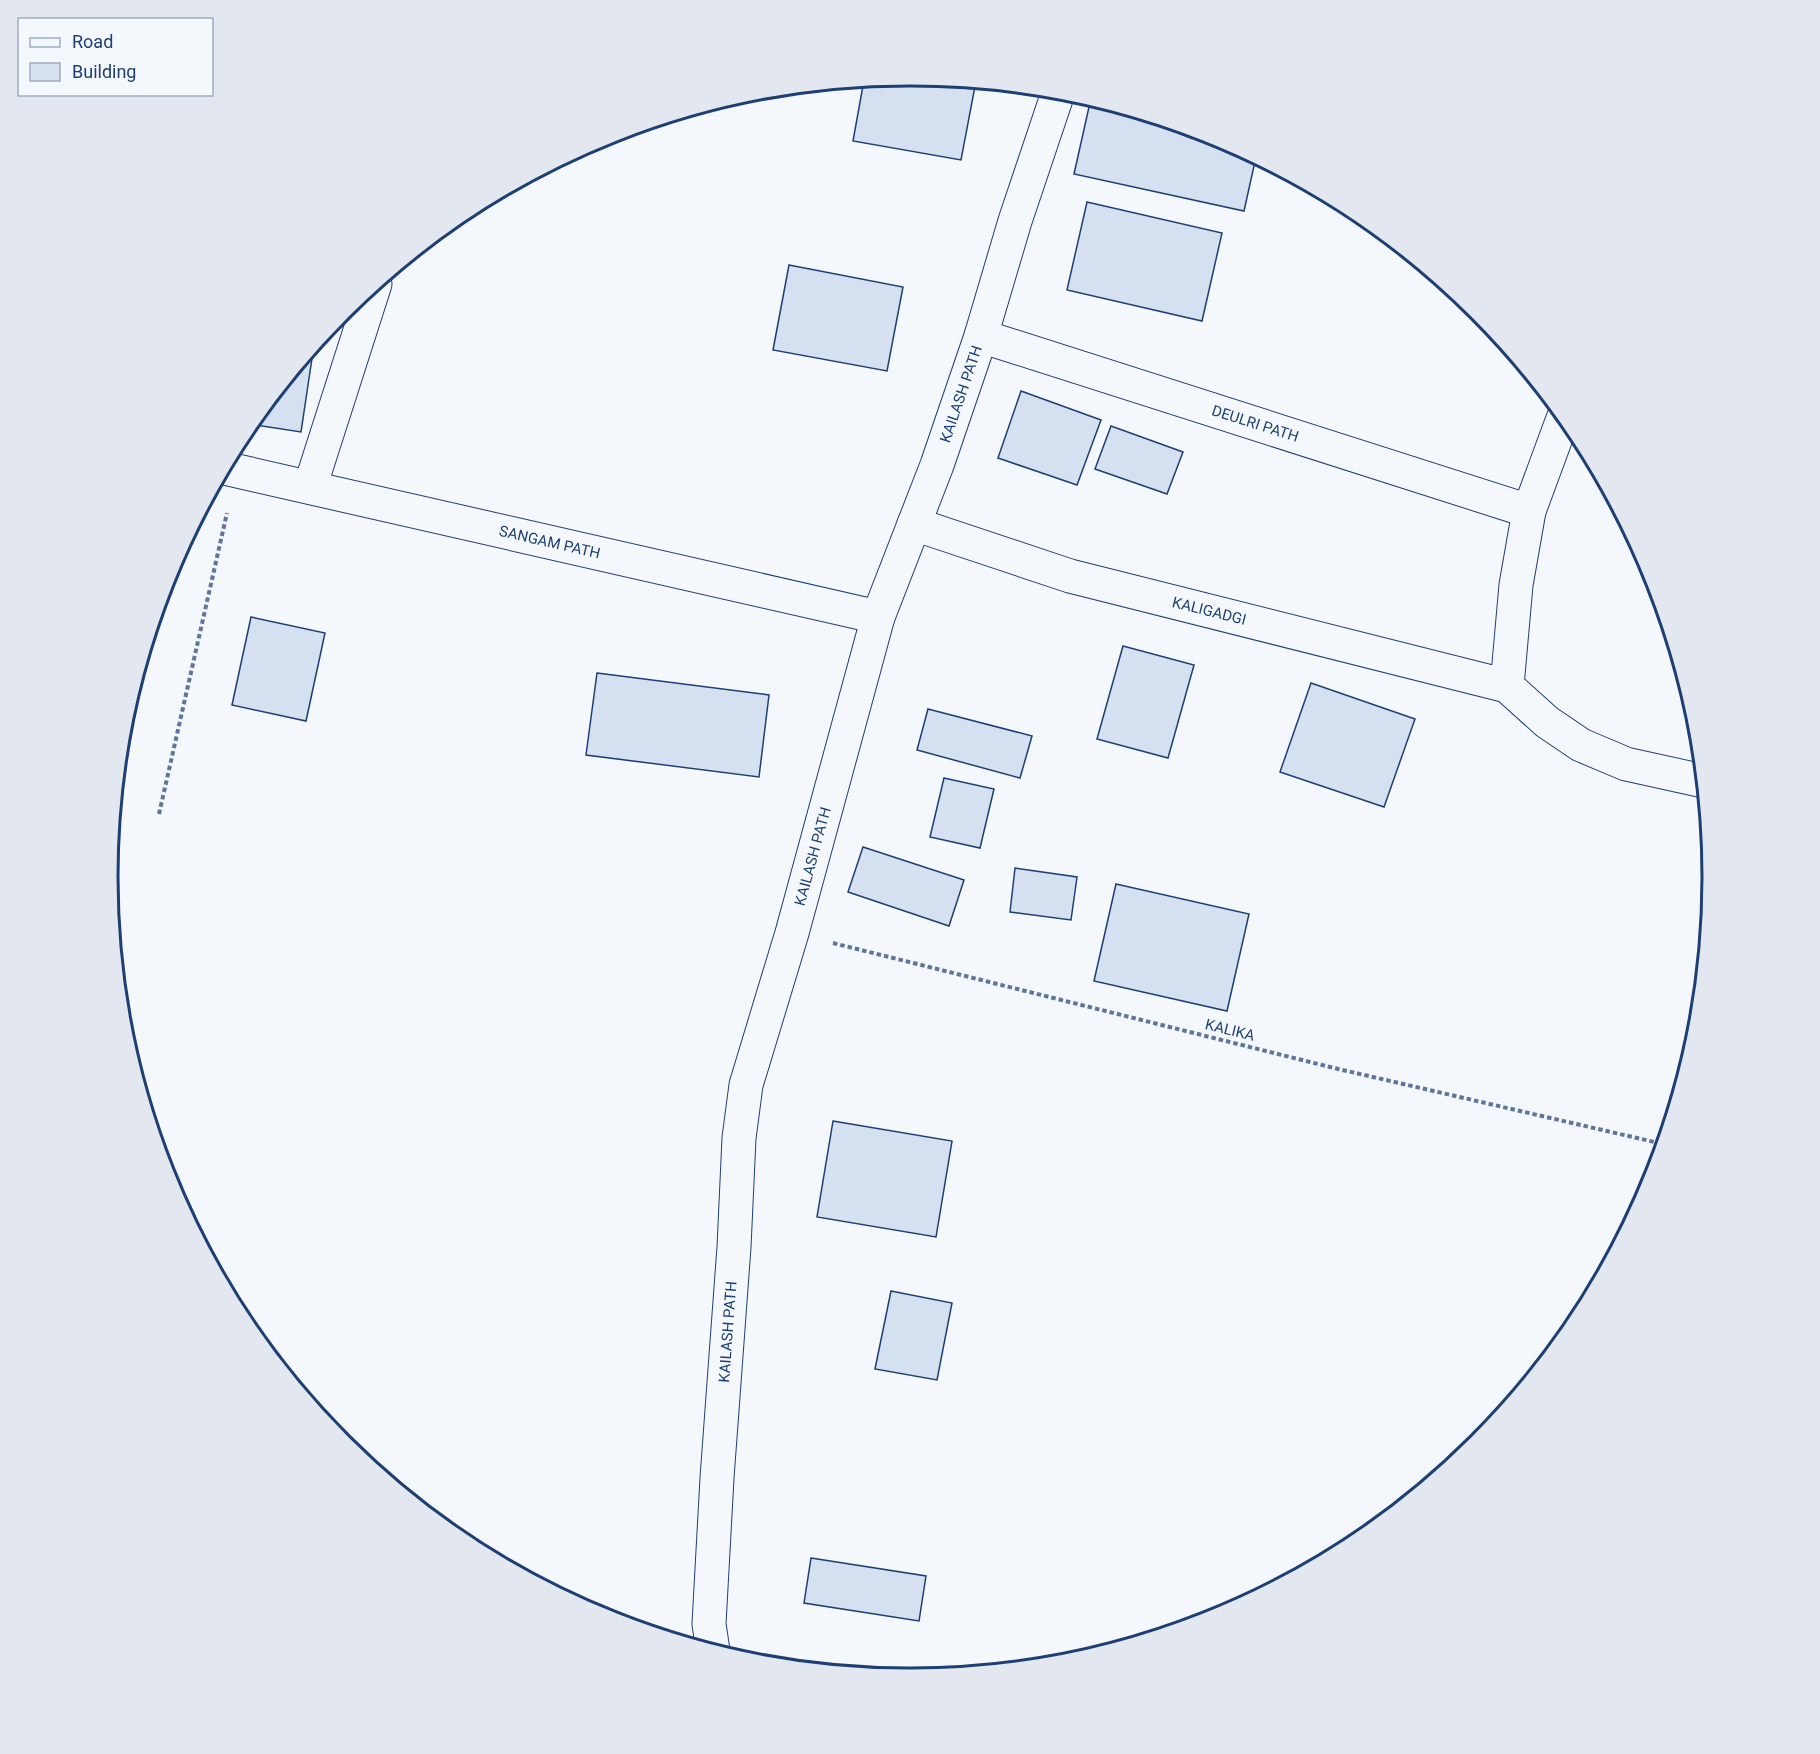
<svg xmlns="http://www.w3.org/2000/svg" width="1820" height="1754" viewBox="0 0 1820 1754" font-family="Roboto,sans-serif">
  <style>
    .building { fill: #d5e0f0; stroke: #1d3f73; stroke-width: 1.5 }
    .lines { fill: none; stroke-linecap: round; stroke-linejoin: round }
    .street-casing { stroke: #1d3f73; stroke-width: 35 }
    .path { stroke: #5e769c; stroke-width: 4; stroke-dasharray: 4.5 3; stroke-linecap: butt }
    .street { stroke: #f4f7fb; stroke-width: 33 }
    .labels { text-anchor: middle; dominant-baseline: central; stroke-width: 4.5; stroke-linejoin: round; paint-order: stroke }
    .street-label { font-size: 15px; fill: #1d3f73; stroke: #f4f7fb }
    .rim { fill: none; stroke: #1d3f73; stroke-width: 3 }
  </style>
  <rect width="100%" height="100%" fill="#f4f7fb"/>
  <path class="building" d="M910,75L976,81L961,160L853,141L864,80Z
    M1091,98L1217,136L1256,157L1244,211L1074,174Z
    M1087,202L1222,233L1202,321L1067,290Z
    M789,265L903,287L887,371L773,350Z
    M314,345L301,432L249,424Z
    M1021,391L1101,420L1077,485L998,458Z
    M1111,426L1183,452L1167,494L1095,469Z
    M251,617L325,633L306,721L232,705Z
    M1123,646L1194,665L1168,758L1097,739Z
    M597,673L769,695L759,777L586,755Z
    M1311,683L1415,719L1384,807L1280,772Z
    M928,709L1032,736L1020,778L917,750Z
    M944,778L994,789L980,848L930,837Z
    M863,847L964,880L949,926L848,892Z
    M1015,868L1077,877L1071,920L1010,912Z
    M1116,884L1249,914L1227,1011L1094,981Z
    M833,1121L952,1141L936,1237L817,1217Z
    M891,1291L952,1303L937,1380L875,1369Z
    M811,1558L926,1576L919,1621L804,1603Z"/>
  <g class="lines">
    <g class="street-casing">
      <g id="street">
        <path id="s1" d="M981,336L1529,511"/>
        <path id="s2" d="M224,468L878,617"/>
        <path d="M310,487L375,284"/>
        <path id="s3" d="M914,524L1070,576L1507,686L1547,722L1581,745L1626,764L1703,781"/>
        <path d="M1507,686L1516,585L1529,511L1564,416"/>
        <path id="s4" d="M713,1651L709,1624L717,1478L734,1247L739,1138L746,1085L792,933L878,617L937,465L981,336L1015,221L1059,90"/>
      </g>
    </g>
    <path class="path" d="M159,814L227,513
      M833,943L1334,1068L1663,1144"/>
    <use href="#street" class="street"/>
  </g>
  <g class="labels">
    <g class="street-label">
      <text stroke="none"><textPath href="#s4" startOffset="1292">KAILASH PATH</textPath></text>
      <text stroke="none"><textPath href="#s1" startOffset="288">DEULRI PATH</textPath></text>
      <text stroke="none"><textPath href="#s2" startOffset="334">SANGAM PATH</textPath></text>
      <text stroke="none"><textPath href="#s3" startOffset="308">KALIGADGI</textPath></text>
      <text stroke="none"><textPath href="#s4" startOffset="806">KAILASH PATH</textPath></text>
      <text transform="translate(1230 1030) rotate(14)">KALIKA</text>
      <text stroke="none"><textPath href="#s4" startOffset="320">KAILASH PATH</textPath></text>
    </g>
  </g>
  <path d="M0 0H1820V1754H0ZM909 86H911A791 791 0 0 1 1702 877V877A791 791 0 0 1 911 1668H909A791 791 0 0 1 118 877V877A791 791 0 0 1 909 86Z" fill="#e3e8f0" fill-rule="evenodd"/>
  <path class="rim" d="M909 86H911A791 791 0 0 1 1702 877V877A791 791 0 0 1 911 1668H909A791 791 0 0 1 118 877V877A791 791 0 0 1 909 86Z"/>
  <rect x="18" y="18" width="195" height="78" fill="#f4f7fb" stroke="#9eadc5" stroke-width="1.5"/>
  <rect x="30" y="38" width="30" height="9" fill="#f4f7fb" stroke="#9eadc5" stroke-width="1.5"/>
  <text x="72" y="48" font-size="18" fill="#1d3f73">Road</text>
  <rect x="30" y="63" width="30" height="18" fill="#d5e0f0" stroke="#9eadc5" stroke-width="1.5"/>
  <text x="72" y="78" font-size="18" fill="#1d3f73">Building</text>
</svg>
